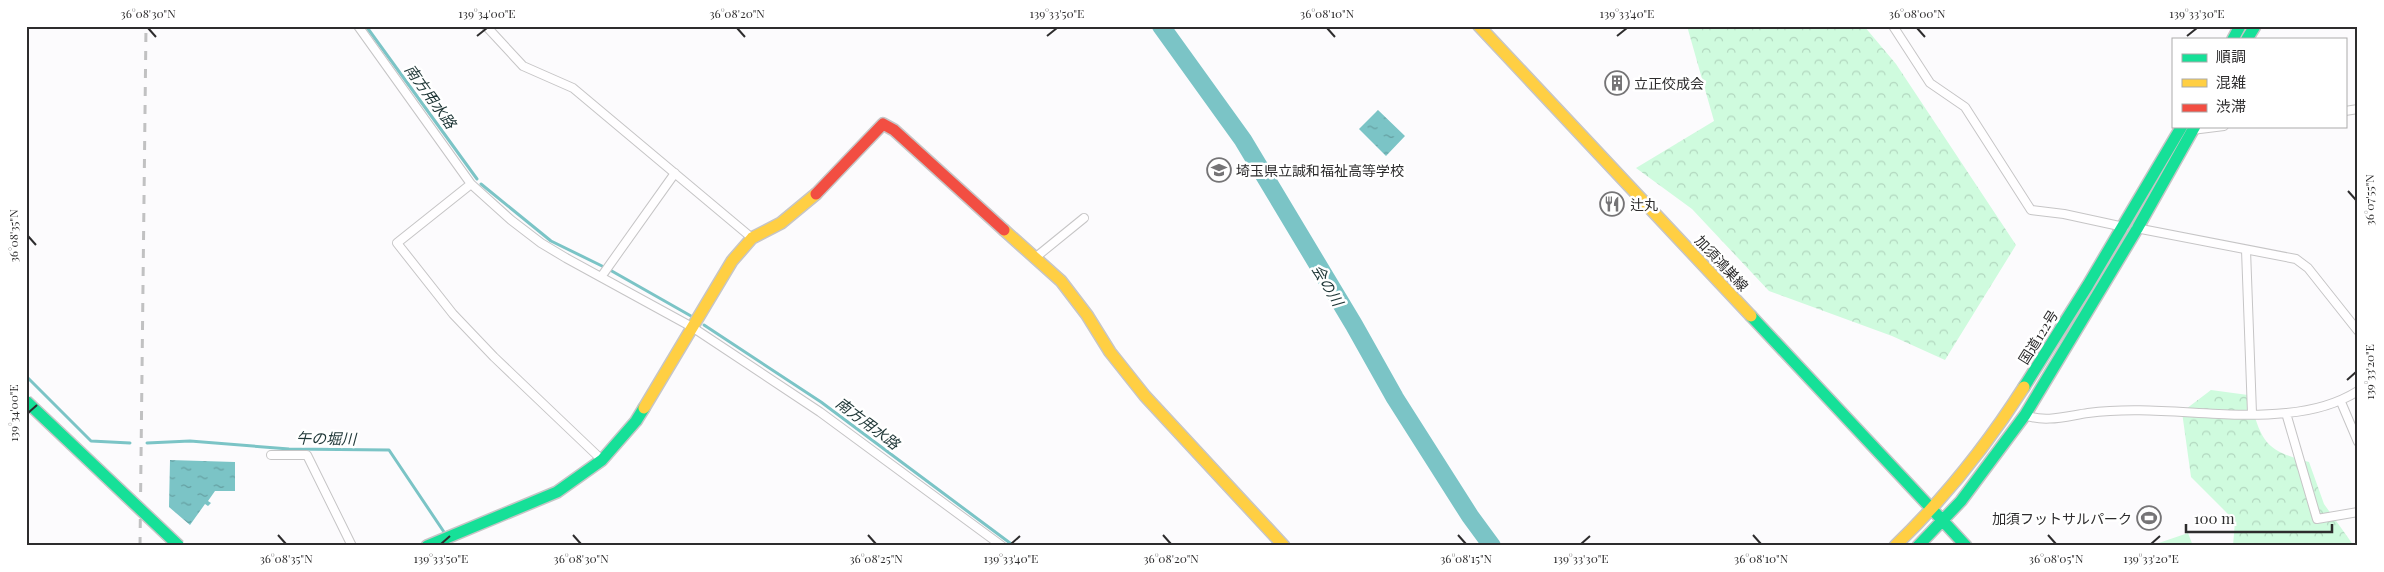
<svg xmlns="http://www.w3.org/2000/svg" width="2384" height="572" viewBox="0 0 2384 572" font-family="'Playfair Display','Noto Sans JP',serif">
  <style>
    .forest { fill: url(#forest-crowns) }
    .park { fill: #cffbde }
    .water { fill: url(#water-ripples) }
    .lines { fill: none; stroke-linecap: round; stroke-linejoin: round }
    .stream { stroke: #7bc4c6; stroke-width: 3 }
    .river { stroke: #7bc4c6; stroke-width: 18 }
    .street-casing { stroke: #c6c5c6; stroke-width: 10 }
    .fast-casing { stroke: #c6c5c6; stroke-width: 14 }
    .slow-casing { stroke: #c6c5c6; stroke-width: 14 }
    .jam-casing { stroke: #c6c5c6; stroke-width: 14 }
    .street { stroke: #fffeff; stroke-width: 8 }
    .fast { stroke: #16e098; stroke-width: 11 }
    .slow { stroke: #ffcf43; stroke-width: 11 }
    .jam { stroke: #f24e42; stroke-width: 11 }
    .rail { stroke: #c1c1c2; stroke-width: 3; stroke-dasharray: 9 9; stroke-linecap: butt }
    .fast-bridge-casing { stroke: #c6c5c6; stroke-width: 14; stroke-linecap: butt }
    .fast-bridge { stroke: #16e098; stroke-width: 11 }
    .ticks { fill: none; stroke: #2d2c2d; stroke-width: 2 }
    .labels { text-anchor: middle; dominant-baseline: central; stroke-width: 5; stroke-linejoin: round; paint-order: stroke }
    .poi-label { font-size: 14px; fill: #2d2c2d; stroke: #fff; text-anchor: start }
    .street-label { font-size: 14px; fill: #2d2c2d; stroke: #fff }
    .water-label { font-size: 15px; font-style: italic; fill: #1d3535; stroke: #fff }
    .neatline { fill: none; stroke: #2d2c2d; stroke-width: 2 }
    .ticks-label { font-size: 12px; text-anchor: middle; fill: #2d2c2d }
  </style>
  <defs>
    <pattern id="forest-crowns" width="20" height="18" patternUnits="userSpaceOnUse" patternTransform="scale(1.25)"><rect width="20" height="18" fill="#cffbde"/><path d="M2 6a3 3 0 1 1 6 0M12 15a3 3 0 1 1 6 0" fill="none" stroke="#b2d7bf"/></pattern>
    <pattern id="water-ripples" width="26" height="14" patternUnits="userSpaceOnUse" patternTransform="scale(1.25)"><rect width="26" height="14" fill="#7bc4c6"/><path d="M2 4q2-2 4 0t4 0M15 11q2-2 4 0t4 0" fill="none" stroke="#659fa1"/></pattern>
  </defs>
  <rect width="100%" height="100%" fill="#fcfbfd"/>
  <path class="forest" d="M1687,26H1864L1896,64L2016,245L1945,360L1892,336L1769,291L1692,209L1636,168L1714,121Z
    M2211,390L2248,395C2262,439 2261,450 2309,462L2324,504L2354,546H2233L2235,521L2191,477L2182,412Z"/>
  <path class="park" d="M2188,533L2193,546H2150Z"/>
  <path class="water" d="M1378,110L1405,136L1386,156L1359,129Z
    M170,460L235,462V491H215L208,501L211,503L208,506L205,504L190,525L169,507Z"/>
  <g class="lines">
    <path class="stream" d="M366,26L477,179
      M481,184L551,241L602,266
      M610,270L691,316
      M704,325L821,402L1014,546
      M26,376L91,441L130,443
      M147,443L190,441L289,449L389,450L446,535"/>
    <path class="river" d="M1161,26L1243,140L1354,325L1395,398L1470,516L1492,546"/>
    <g class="street-casing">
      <path id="street" d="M358,26L471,184L511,220L541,243L566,258L692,327L820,412L1002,546
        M486,26L523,66L573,88L752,238
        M1893,26L1930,83L1965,107L2031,210L2064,214L2124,227
        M2345,111L2358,109
        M2192,130L2224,126
        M471,184L397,243L453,314L494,357L602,460
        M2136,228L2296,259L2308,268L2358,331
        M2246,250L2252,413
        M1036,257L1084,218
        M601,277L675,173
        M2341,402L2358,442
        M2286,413L2317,519L2358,512
        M2025,415C2045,423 2067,416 2088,413C2154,404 2220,420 2286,413C2310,411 2337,404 2358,391
        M271,455H307L352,546"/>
    </g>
    <g class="fast-casing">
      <path id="fast" d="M2233,39L2240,26
        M2247,39L2255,26
        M1751,316L1943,521
        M2024,387L2088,285L2182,126
        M1943,521L1966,546
        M427,546L557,492L602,460L636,421L644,408
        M1918,546L1961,501L2025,415L2137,229L2195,126"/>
    </g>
    <g class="slow-casing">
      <path id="slow" d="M1479,26L1751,316
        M1004,230L1061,281L1087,315L1110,352L1145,396L1284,546
        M644,408L732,261L752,238L781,223L816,194
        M1895,546C1945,498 1987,445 2024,387"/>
    </g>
    <g class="jam-casing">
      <path id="jam" d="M816,194L883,124L894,130L1004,230"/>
    </g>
    <use href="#street" class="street"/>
    <use href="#fast" class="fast"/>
    <use href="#slow" class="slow"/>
    <use href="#jam" class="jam"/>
    <path class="rail" d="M140,546L146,26"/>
    <g class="fast-bridge-casing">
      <path id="fast-bridge" d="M26,401L179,546"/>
    </g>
    <use href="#fast-bridge" class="fast-bridge"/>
  </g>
  <path class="ticks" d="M148,28L156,37M737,28L745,37M1327,28L1335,37M1917,28L1925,37M477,36L487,28M1047,36L1057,28M1617,36L1627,28M2187,36L2197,28M2348,191L2356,200M28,236L36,245M2347,380L2356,372M28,413L37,405M278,535L286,544M573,535L581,544M868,535L876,544M1163,535L1171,544M1458,535L1466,544M1753,535L1761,544M2048,535L2056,544M441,544L450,536M1011,544L1020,536M1581,544L1590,536M2151,544L2160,536"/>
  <defs>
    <g id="building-ring" transform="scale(1.25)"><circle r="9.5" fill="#fff" stroke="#757476" stroke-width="1.5"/><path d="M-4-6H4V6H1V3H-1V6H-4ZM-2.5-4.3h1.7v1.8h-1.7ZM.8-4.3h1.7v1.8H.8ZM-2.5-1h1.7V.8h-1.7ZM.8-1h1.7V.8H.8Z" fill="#757476"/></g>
    <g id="school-ring" transform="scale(1.25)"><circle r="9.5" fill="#fff" stroke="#757476" stroke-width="1.5"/><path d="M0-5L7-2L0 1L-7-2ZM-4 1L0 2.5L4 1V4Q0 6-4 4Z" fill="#757476"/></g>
    <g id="restaurant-ring" transform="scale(1.25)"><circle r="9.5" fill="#fff" stroke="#757476" stroke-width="1.5"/><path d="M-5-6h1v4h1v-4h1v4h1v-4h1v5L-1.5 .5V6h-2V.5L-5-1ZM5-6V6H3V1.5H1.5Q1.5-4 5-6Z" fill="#757476"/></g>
    <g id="stadium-ring" transform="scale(1.25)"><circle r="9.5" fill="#fff" stroke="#757476" stroke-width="1.5"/><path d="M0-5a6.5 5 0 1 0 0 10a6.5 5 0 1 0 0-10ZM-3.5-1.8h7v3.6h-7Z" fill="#757476"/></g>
  </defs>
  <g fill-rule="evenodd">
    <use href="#building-ring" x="1617" y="83"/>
    <use href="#school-ring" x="1219" y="170"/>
    <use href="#restaurant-ring" x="1612" y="204"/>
    <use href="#stadium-ring" x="2149" y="518"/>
  </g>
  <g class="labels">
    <g class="poi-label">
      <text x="1634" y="83">立正佼成会</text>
      <text x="1236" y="170">埼玉県立誠和福祉高等学校</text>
      <text x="1630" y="204">辻丸</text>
      <text x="2132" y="518" text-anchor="end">加須フットサルパーク</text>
    </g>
    <g class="street-label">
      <text transform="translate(1722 263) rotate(47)">加須鴻巣線</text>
      <text transform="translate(2038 337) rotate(-58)">国道122号</text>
    </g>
    <g class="water-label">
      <text transform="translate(431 96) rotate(54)">南方用水路</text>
      <text transform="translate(1328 285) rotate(59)">会の川</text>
      <text transform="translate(868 423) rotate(37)">南方用水路</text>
      <text transform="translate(326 438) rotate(1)">午の堀川</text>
    </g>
  </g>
  <rect width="2384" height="572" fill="none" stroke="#ffffff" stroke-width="55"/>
  <rect x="2172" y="38" width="175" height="90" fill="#ffffff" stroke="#ababab"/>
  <rect x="2182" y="54" width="25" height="8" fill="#16e098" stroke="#ababab"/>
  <text x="2216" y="62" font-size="15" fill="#2d2c2d">順調</text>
  <rect x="2182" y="79" width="25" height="8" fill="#ffcf43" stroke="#ababab"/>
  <text x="2216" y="88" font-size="15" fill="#2d2c2d">混雑</text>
  <rect x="2182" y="104" width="25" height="8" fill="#f24e42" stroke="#ababab"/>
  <text x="2216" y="112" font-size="15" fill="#2d2c2d">渋滞</text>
  <path d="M2186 524v8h146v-8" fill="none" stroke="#2d2c2d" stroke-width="2.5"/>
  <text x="2194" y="524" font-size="15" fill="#2d2c2d" stroke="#ffffff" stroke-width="4" paint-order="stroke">100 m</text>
  <rect x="28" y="28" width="2328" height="516" class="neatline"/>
  <g class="ticks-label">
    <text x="148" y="18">36°08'30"N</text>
    <text x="487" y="18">139°34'00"E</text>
    <text x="737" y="18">36°08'20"N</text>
    <text x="1057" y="18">139°33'50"E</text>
    <text x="1327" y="18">36°08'10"N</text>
    <text x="1627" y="18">139°33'40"E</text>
    <text x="1917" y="18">36°08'00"N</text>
    <text x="2197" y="18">139°33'30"E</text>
    <text transform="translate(2370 200) rotate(-90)" y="4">36°07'55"N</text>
    <text transform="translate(14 236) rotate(-90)" y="4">36°08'35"N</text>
    <text transform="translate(2370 372) rotate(-90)" y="4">139°33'20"E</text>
    <text transform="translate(14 413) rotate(-90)" y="4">139°34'00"E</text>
    <text x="286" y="563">36°08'35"N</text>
    <text x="441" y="563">139°33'50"E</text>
    <text x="581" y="563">36°08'30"N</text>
    <text x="876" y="563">36°08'25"N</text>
    <text x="1011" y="563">139°33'40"E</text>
    <text x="1171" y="563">36°08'20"N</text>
    <text x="1466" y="563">36°08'15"N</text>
    <text x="1581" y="563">139°33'30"E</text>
    <text x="1761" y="563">36°08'10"N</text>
    <text x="2056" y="563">36°08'05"N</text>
    <text x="2151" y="563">139°33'20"E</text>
  </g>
</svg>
